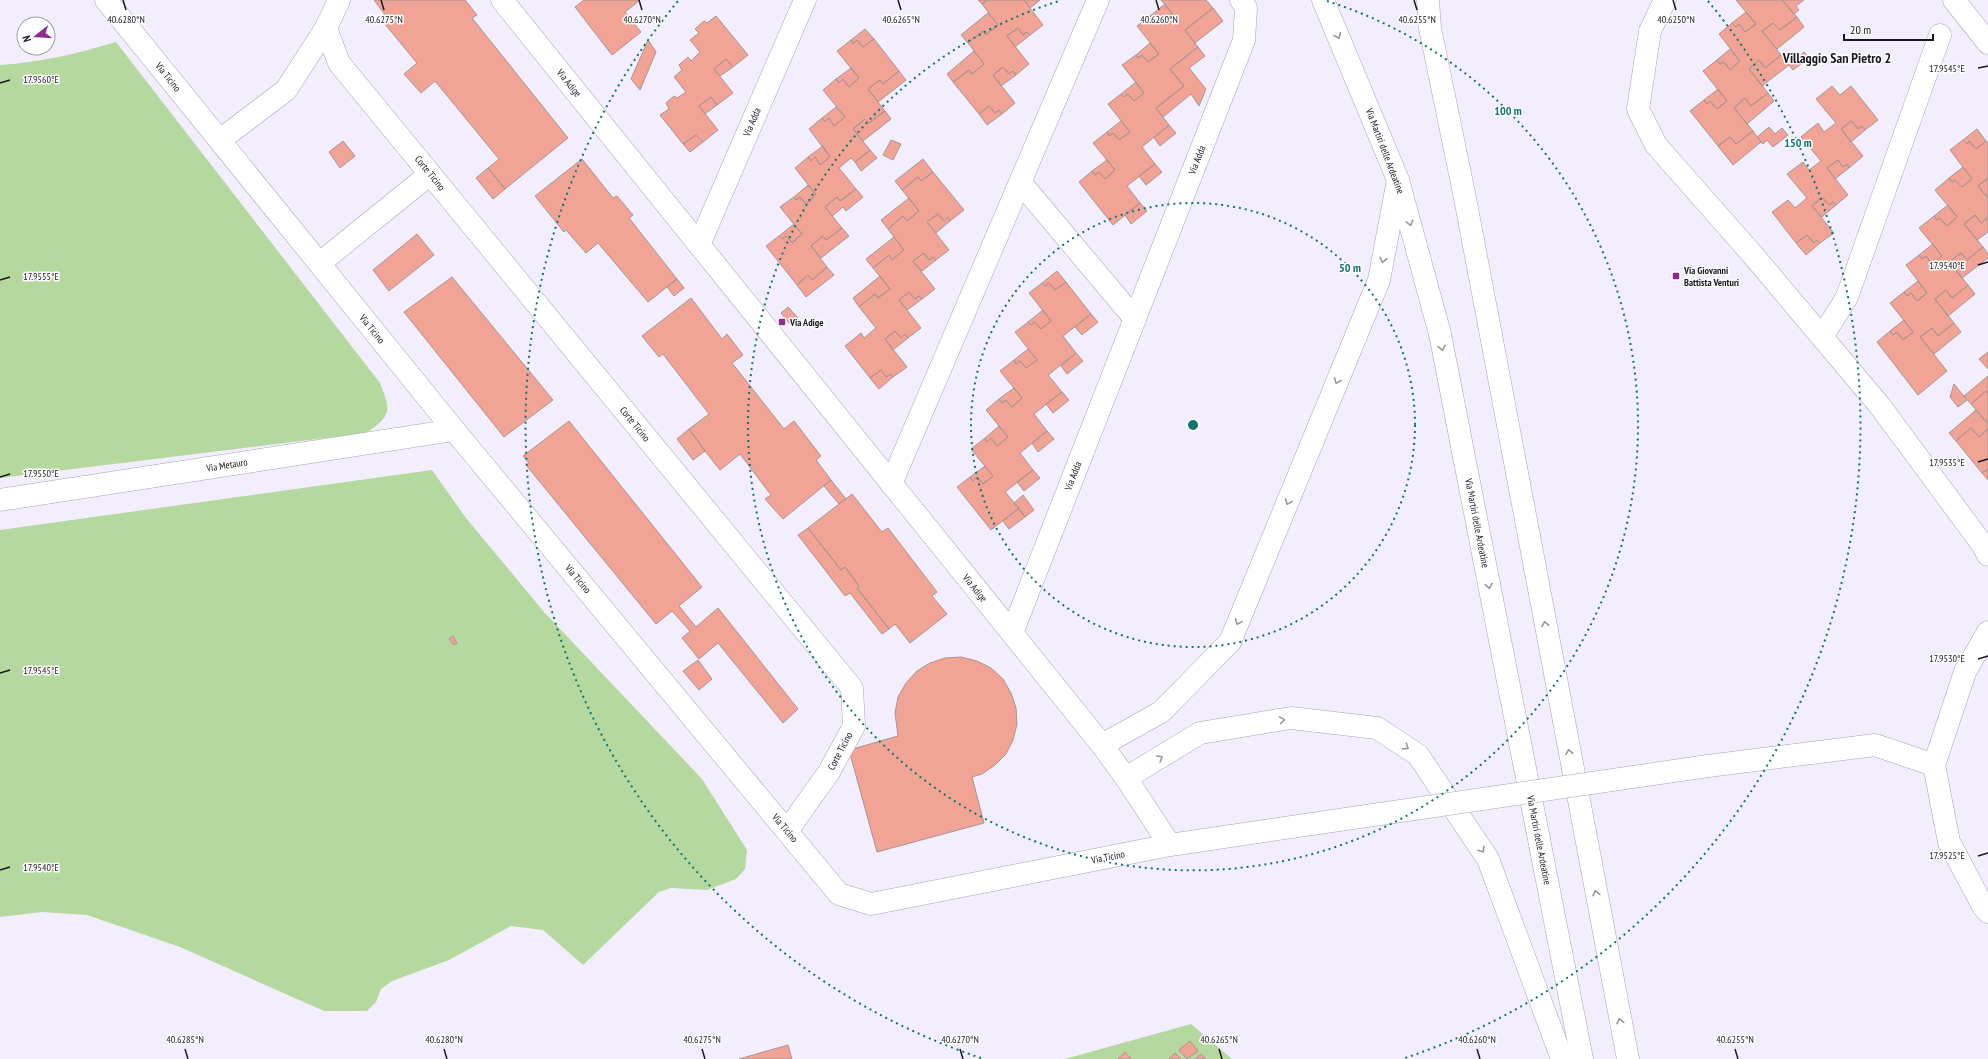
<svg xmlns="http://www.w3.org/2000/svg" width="1988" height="1059" viewBox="0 0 1988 1059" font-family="'PT Sans Narrow',sans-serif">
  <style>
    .green { fill: #b4d89d }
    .building { fill: #f1a395; stroke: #aa9490 }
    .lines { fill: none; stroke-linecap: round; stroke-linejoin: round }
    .minor-casing { stroke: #aaa3b6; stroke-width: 23 }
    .tertiary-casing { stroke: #aaa3b6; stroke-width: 23 }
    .minor { stroke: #fff; stroke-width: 22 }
    .tertiary { stroke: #fff; stroke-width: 22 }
    .minor-bridge-casing { stroke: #aaa3b6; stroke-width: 23; stroke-linecap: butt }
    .minor-bridge { stroke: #fff; stroke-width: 22 }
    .oneway { stroke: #98979a }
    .ticks { fill: none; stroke: #1a171e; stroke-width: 1.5 }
    .ring { fill: none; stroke: #0f766e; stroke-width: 2; stroke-dasharray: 2 4 }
    .poi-dot { fill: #92298d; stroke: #fefefe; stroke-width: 1.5 }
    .labels { text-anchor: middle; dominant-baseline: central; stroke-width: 3; stroke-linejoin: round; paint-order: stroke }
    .street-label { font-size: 10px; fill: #1a171e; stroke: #fefefe }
    .poi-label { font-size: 10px; font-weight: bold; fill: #1a171e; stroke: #fefefe; text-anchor: start }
    .district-label { font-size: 14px; font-weight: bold; fill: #1a171e; stroke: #fefefe }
    .ticks-label { font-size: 10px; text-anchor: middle; fill: #1a171e; stroke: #fefefe; stroke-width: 3; stroke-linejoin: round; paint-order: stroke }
    .centre { fill: #0f766e; stroke: #fefefe; stroke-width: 2 }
    .ring-label { font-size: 12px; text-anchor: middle; font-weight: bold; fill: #0f766e; stroke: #fefefe; stroke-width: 3; stroke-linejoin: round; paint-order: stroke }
  </style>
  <rect width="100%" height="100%" fill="#f3eefe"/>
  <path class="green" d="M116,42L380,383C391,411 392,415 366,433L0,478V65C42,62 76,54 116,42Z
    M432,470L466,518L544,612L702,779L747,850L745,869L736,879L707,890L671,888L659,892L583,965L543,930L511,926L449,960L392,981L381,989L376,1002L367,1011H324L180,947L87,915L42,912L0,917V530Z
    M1191,1024L1232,1059H1065Z"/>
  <path class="building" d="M374,0H465L477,15L472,18L568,138L505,189L488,168L499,159L435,81L421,93L404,74L417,63L384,23L388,19Z
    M584,0H640L625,12L641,32L612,55L575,7Z
    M978,0H987L982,4Z
    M987,0H1024L1043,25L1030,35L1027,32L1023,35L1018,28L1007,36L1029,64L1016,75L1013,71L1009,74L1003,67L993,75L1015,103L1002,114L999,110L995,113L989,106L979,114L953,82L969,70L972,74L984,64L968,43L983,31L986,35L998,25L982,4Z
    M1024,0H1040L1030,8Z
    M1161,0H1206L1213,8L1185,30L1198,47L1170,69L1184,86L1156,108L1169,125L1142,147L1155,164L1127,186L1140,203L1113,225L1079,182L1092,171L1095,175L1099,172L1105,179L1115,170L1093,143L1107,132L1109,136L1113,133L1119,140L1130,132L1108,104L1121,94L1124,97L1128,94L1134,101L1144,93L1122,65L1136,55L1138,58L1142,55L1148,62L1159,54L1137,26L1150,16L1153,19L1157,16L1162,23L1173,15Z
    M1736,0H1782L1797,17L1780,30L1773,23L1762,31L1781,55L1765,68L1759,60L1749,69L1768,93L1751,106L1745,98L1734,108L1753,131L1736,144L1730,137L1718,146L1690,111L1704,100L1707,104L1710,101L1717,109L1727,101L1703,71L1717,60L1720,64L1724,62L1730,70L1740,61L1719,34L1732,23L1736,27L1739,24L1745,32L1756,24Z
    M1782,0H1804L1796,6L1799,10L1794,14Z
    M1165,4L1173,15L1162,23L1157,16L1153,19L1150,16Z
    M1213,8L1223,21L1195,43L1185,30Z
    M1746,12L1756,24L1745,32L1739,24L1736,27L1732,23Z
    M988,13L998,25L986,35L983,31L968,43L961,35Z
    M716,16L748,55L733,67L726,59L714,69L733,93L717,105L711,97L699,106L718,130L703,142L696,135L683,144L660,115L669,109L666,103L674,96L677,98L686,92L674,77L682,70L679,65L688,57L691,61L700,52L690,40L699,33L695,29L704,21L707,23Z
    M1797,17L1804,27L1777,49L1762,31L1773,23L1780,30Z
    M1018,28L1023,35L1027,32L1030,35L1015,47L1007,36Z
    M865,29L874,39L863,47L857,40L853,44L851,40Z
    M874,39L899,71L883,84L880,80L868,89L885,111L869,123L865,119L853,129L870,150L855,162L851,158L839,168L856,189L840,201L837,197L825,207L842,228L826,240L823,236L811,246L827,267L812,280L808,275L797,285L766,246L779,236L782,239L786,236L792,243L802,234L780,207L794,197L796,200L800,197L806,204L816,195L795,168L808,157L811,161L815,157L820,165L830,157L809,129L822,118L825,122L829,118L834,126L845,117L823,90L836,79L839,83L843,79L849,87L859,78L837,51L851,40L853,44L857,40L863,47Z
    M648,40L656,52L640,90L631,79Z
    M1150,43L1159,54L1148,62L1142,55L1138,58L1136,55Z
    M1198,47L1205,56L1189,68L1206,89L1199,106L1191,94L1163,117L1156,108L1184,86L1170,69Z
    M1730,49L1740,61L1730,70L1724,62L1720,64L1717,60Z
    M974,51L984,64L972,74L969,70L953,82L947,74Z
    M1804,52L1809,58L1793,70L1789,65Z
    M1781,55L1789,65L1762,86L1749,69L1759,60L1765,68Z
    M726,59L733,67L720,76L714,69Z
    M1003,67L1009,74L1013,71L1016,75L1001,86L993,75Z
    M851,68L859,78L849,87L843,79L839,83L836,79Z
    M899,71L906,80L878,102L868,89L880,80L883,84Z
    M1136,82L1144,93L1134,101L1128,94L1124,97L1121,94Z
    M1832,86L1840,95L1851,86L1878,120L1865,130L1862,126L1858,129L1852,121L1841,129L1863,156L1849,168L1847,164L1843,167L1838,160L1827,168L1848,195L1836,205L1833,202L1829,205L1822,197L1812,206L1834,233L1820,243L1817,240L1814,243L1807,235L1796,243L1772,212L1788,200L1795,208L1807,198L1787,174L1803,162L1809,170L1821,161L1801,137L1818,123L1824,132L1836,123L1816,99Z
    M1718,89L1727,101L1717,109L1710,101L1707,104L1704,100Z
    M1768,93L1774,101L1747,124L1734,108L1745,98L1751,106Z
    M711,97L717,105L705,114L699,106Z
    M989,106L995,113L999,110L1002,114L987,125L979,114Z
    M836,107L845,117L834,126L829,118L825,122L822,118Z
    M885,111L891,119L863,141L853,129L865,119L869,123Z
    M1121,121L1130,132L1119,140L1113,133L1109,136L1107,132Z
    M1852,121L1858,129L1862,126L1865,130L1851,142L1841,129Z
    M1169,125L1176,133L1160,146L1154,138Z
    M1769,127L1775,134L1782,128L1788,135L1773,147L1767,140L1763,144L1757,137Z
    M1977,129L1986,141L1976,149L1969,141L1967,144L1963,140Z
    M1753,131L1761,142L1733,165L1718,146L1730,137L1736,144Z
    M696,135L703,142L690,152L683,144Z
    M891,140L901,144L893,160L883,155Z
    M1963,140L1967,144L1969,141L1976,149L1986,141L1988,143V178L1978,186L1988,198V217L1981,223L1975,215L1964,224L1983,247L1967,260L1961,253L1949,262L1968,285L1952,298L1946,290L1935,299L1954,323L1938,336L1932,328L1920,337L1947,371L1918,395L1877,342L1890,331L1893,335L1897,332L1903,340L1913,332L1890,303L1904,292L1907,296L1911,293L1917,301L1927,293L1906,265L1919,255L1922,259L1926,256L1932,264L1942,256L1919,228L1934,216L1937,220L1940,218L1947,226L1957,217L1935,190L1949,178L1952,182L1955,180L1962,187L1972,179L1950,150Z
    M343,141L355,156L340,168L329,152Z
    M823,146L830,157L820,165L815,157L811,161L808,157Z
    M870,150L877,158L861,171L855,162Z
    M582,159L613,198L617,196L633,215L629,218L677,279L648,302L598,243L586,253L566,230L564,232L535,196Z
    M923,159L933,172L921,181L918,177L902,190L895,181Z
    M1107,160L1115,170L1105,179L1099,172L1095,175L1092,171Z
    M1838,160L1843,167L1847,164L1849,168L1835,179L1827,168Z
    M1155,164L1162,172L1146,185L1139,176Z
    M1963,167L1972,179L1962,187L1955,180L1952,182L1949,178Z
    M488,168L505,189L493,199L476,178Z
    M933,172L964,210L950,221L948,217L944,221L938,214L927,222L949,250L936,260L933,257L929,260L924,253L913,261L935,289L922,299L919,296L915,299L909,292L899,300L921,328L908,338L905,334L901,338L895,331L885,339L907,367L893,377L891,374L886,377L881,370L870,378L845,346L861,333L864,338L876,328L859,307L875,294L878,298L890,289L873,268L889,255L892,260L904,250L888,229L903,216L907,221L919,211L902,190L918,177L921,181Z
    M1988,178V198L1978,186Z
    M808,185L816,195L806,204L800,197L796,200L794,197Z
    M856,189L863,197L846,211L843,207L832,216L825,207L837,197L840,201Z
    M1822,197L1829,205L1833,202L1836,205L1822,217L1812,206Z
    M909,198L919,211L907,221L903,216L888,229L881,220Z
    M1140,203L1147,211L1131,224L1125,215Z
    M1948,205L1957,217L1947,226L1940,218L1937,220L1934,216Z
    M938,214L944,221L948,217L950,221L936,233L927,222Z
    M1975,215L1981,223L1988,217V232L1977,240L1964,224Z
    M794,224L802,234L792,243L786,236L782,239L779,236Z
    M842,228L849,236L821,258L811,246L823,236L826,240Z
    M417,234L434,255L389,291L373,270Z
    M1807,235L1814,243L1817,240L1820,243L1806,255L1796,243Z
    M894,237L904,250L892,260L889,255L873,268L866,259Z
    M1933,244L1942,256L1932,264L1926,256L1922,259L1919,255Z
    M1983,247L1988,254V258L1962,278L1949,262L1961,253L1967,260Z
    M924,253L929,260L933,257L936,260L922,271L913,261Z
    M827,267L834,275L806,297L797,285L808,275L812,280Z
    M1057,271L1066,282L1055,290L1049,283L1045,286L1042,283Z
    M880,276L890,289L878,298L875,294L859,307L853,298Z
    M452,277L553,400L504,437L404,312Z
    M677,279L684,288L674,296L667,287Z
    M1918,281L1927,293L1917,301L1911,293L1907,296L1904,292Z
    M1066,282L1091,314L1063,336L1076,353L1048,375L1062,392L1034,414L1047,431L1020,453L1033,470L1005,492L1019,508L991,530L957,487L970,477L973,481L977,477L983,484L993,476L971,449L985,438L987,442L991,438L997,446L1008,437L986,410L999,399L1002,403L1006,400L1012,407L1022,398L1000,371L1014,360L1016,364L1020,361L1026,368L1037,360L1015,332L1028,322L1031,325L1035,322L1041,329L1051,321L1029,293L1042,283L1045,286L1049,283L1055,290Z
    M1968,285L1975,294L1948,316L1935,299L1946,290L1952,298Z
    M909,292L915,299L919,296L922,299L907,310L899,300Z
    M691,298L722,339L727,334L743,355L732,363L784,429L794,421L821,456L816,460L831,480L783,519L765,499L771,495L740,454L720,470L705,451L689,429L709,414L663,354L659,357L642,336Z
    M788,307L798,318L790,324L781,313Z
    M1043,310L1051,321L1041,329L1035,322L1031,325L1028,322Z
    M1091,314L1098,322L1082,335L1075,327Z
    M1904,320L1913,332L1903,340L1897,332L1893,335L1890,331Z
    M1954,323L1961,332L1934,354L1920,337L1932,328L1938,336Z
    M895,331L901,338L905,334L908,338L893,350L885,339Z
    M1028,349L1037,360L1026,368L1020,361L1016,364L1014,360Z
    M1988,352V369L1979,359Z
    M1076,353L1083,361L1067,374L1061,366Z
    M881,370L886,377L891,374L893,377L879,389L870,378Z
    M1988,376V393L1986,391L1971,404L1964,396Z
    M1954,384L1967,400L1958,407L1950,397Z
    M1014,388L1022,398L1012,407L1006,400L1002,403L999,399Z
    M1986,391L1988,393V424L1971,404Z
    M1062,392L1069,400L1053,413L1046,404Z
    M1976,410L1988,424V429L1979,437L1971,428L1956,441L1949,433Z
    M569,421L702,587L679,606L696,627L718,608L798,709L783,723L718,643L699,659L682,638L690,631L672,611L656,624L526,465L529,463L523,456Z
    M999,426L1008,437L997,446L991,438L987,442L985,438Z
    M1971,428L1979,437L1988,429V469L1982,473L1956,441Z
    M689,429L705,451L693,460L677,439Z
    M1047,431L1054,439L1038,452L1032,443Z
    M985,466L993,476L983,484L977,477L973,481L970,477Z
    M1988,469V480L1982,473Z
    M1033,470L1040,478L1024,491L1017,482Z
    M831,480L846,499L839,504L824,486Z
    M852,494L882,532L888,528L937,592L932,596L947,614L910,643L895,624L889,629L857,588L859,586L845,567L841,570L808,528Z
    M1023,495L1034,510L1025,517L1014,503Z
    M1019,508L1025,517L1009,529L1003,521Z
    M808,528L841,570L845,567L859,586L857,588L889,629L882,634L850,593L845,596L798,535Z
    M453,636L457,643L454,645L449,639Z
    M961,657L977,661L991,668L1003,679L1011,693L1016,708L1017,724L1013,740L1006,754L995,765L982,774L972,777L984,823L877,852L849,750L898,736L895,713L898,697L906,683L917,671L930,663L945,658Z
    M698,660L712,679L699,690L683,671Z
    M1190,1041L1198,1051L1187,1059L1179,1050Z
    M788,1045L792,1059H739Z
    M1125,1052L1131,1059H1118Z
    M1175,1053L1181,1059H1169Z
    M1201,1054L1206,1059H1195Z"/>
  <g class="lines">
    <g class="minor-casing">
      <path id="minor" d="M106,0L454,430L839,894L871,904L1170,845L1380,814
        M502,0L1102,745L1126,778L1170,845
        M1665,0L1650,31L1638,109L1656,145L1752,254L1880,406L1982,544L1988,555
        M1954,0L1988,43
        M326,28L339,63L852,688L854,726L829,772L787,831
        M220,140L286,90L326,28L339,0
        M1020,182L1135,319
        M699,245L805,0
        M320,263L430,174
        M1822,337L1847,297L1940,35
        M891,484L1098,0
        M0,500L454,430
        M1988,632L1965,672L1934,765L1949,842L1983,906L1988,912
        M1012,633L1244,40L1246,8L1241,0
        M1102,745L1161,712L1230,642L1379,280L1398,180
        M1708,766L1875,745L1934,765
        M1126,778L1200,733L1291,718L1377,728L1418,755L1488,859L1562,1059"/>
    </g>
    <g class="tertiary-casing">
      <path id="tertiary" d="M1323,0L1398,180L1440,334L1582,1059
        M1428,0L1430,28L1465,198L1628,1059"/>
    </g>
    <use href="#minor" class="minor"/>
    <use href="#tertiary" class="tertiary"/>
    <g class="minor-bridge-casing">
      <path id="minor-bridge" d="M1380,814L1708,766"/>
    </g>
    <use href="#minor-bridge" class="minor-bridge"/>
  </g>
  <defs><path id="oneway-chevron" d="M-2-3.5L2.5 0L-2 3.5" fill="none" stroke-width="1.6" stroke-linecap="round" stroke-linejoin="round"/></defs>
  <g class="oneway">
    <use href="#oneway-chevron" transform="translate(1338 36) rotate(67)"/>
    <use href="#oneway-chevron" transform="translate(1410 223) rotate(75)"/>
    <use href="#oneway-chevron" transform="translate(1383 260) rotate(101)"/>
    <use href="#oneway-chevron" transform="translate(1442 348) rotate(79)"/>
    <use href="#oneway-chevron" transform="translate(1337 381) rotate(112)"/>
    <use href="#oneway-chevron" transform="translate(1288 502) rotate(112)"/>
    <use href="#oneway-chevron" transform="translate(1489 586) rotate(79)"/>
    <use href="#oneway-chevron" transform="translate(1238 622) rotate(112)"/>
    <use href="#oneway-chevron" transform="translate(1545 624) rotate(-101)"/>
    <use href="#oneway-chevron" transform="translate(1282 720) rotate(-9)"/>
    <use href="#oneway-chevron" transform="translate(1406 747) rotate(33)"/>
    <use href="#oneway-chevron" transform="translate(1569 752) rotate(-101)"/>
    <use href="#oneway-chevron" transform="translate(1160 758) rotate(-31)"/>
    <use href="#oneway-chevron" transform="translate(1482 850) rotate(56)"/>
    <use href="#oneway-chevron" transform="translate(1596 893) rotate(-101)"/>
    <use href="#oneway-chevron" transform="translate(1620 1021) rotate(-101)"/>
  </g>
  <path class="ticks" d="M123,0L126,10M381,0L384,10M639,0L642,10M898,0L901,10M1156,0L1159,10M1414,0L1417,10M1673,0L1676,10M1978,68L1988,66M0,83L10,80M1978,265L1988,262M0,280L10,277M1978,462L1988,459M0,477L10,474M1978,659L1988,656M0,673L10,670M1978,856L1988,853M0,870L10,867M185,1049L188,1059M444,1049L447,1059M702,1049L705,1059M960,1049L963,1059M1219,1049L1222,1059M1477,1049L1480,1059M1735,1049L1738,1059"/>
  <g class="ring">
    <circle cx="1193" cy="425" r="222"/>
    <path d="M1327 1A445 445 0 1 1 1059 1"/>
    <path d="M981 1058A667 667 0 0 1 678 1M1708 1A667 667 0 0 1 1405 1058"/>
  </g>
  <g class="poi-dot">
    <rect x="1672" y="272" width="8" height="8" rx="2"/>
    <rect x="778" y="318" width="8" height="8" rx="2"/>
  </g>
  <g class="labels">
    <g class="street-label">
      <text transform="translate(168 77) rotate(51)">Via Ticino</text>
      <text transform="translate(569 83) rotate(51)">Via Adige</text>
      <text transform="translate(752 122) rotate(-67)">Via Adda</text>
      <text transform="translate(1385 151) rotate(69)">Via Martiri delle Ardeatine</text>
      <text transform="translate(1197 160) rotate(-69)">Via Adda</text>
      <text transform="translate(430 173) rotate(51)">Corte Ticino</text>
      <text transform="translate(372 329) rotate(51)">Via Ticino</text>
      <text transform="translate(635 424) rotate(51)">Corte Ticino</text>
      <text transform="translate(227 465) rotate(-9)">Via Metauro</text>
      <text transform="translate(1073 476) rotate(-69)">Via Adda</text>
      <text transform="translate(1477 523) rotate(79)">Via Martiri delle Ardeatine</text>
      <text transform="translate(578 579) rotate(50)">Via Ticino</text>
      <text transform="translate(975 588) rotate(51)">Via Adige</text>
      <text transform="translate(840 751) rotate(-62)">Corte Ticino</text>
      <text transform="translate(785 828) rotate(50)">Via Ticino</text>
      <text transform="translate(1539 840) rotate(79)">Via Martiri delle Ardeatine</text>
      <text transform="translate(1108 857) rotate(-11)">Via Ticino</text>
    </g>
    <g class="poi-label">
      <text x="1684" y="270">Via Giovanni<tspan x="1684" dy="12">Battista Venturi</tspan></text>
      <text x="790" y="322">Via Adige</text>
    </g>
    <g class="district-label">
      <text x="1837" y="58">Villaggio San Pietro 2</text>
    </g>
  </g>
  <g class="ticks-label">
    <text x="126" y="23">40.6280°N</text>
    <text x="384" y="23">40.6275°N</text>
    <text x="642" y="23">40.6270°N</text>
    <text x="901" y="23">40.6265°N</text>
    <text x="1159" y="23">40.6260°N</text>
    <text x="1417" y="23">40.6255°N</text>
    <text x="1676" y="23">40.6250°N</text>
    <text x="1947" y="72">17.9545°E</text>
    <text x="41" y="83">17.9560°E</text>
    <text x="1947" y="269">17.9540°E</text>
    <text x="41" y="280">17.9555°E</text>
    <text x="1947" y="466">17.9535°E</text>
    <text x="41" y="477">17.9550°E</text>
    <text x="1947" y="662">17.9530°E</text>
    <text x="41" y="674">17.9545°E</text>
    <text x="1947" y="859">17.9525°E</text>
    <text x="41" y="871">17.9540°E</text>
    <text x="185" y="1043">40.6285°N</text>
    <text x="444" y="1043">40.6280°N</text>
    <text x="702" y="1043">40.6275°N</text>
    <text x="960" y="1043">40.6270°N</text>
    <text x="1219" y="1043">40.6265°N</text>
    <text x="1477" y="1043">40.6260°N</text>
    <text x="1735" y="1043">40.6255°N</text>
  </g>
  <circle cx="1193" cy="425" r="6" class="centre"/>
  <g class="ring-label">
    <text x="1508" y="115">100 m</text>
    <text x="1798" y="147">150 m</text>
    <text x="1350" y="272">50 m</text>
  </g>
  <g transform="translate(36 36) rotate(253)"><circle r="19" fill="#fefefe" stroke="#a3a2a4"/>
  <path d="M0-3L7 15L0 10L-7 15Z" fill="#92298d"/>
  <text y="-6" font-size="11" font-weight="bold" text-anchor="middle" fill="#1a171e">N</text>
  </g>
  <path d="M1844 34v6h89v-6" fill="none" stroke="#1a171e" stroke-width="2"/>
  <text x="1850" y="34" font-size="12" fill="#1a171e" stroke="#fefefe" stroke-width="3" paint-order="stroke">20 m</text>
</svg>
